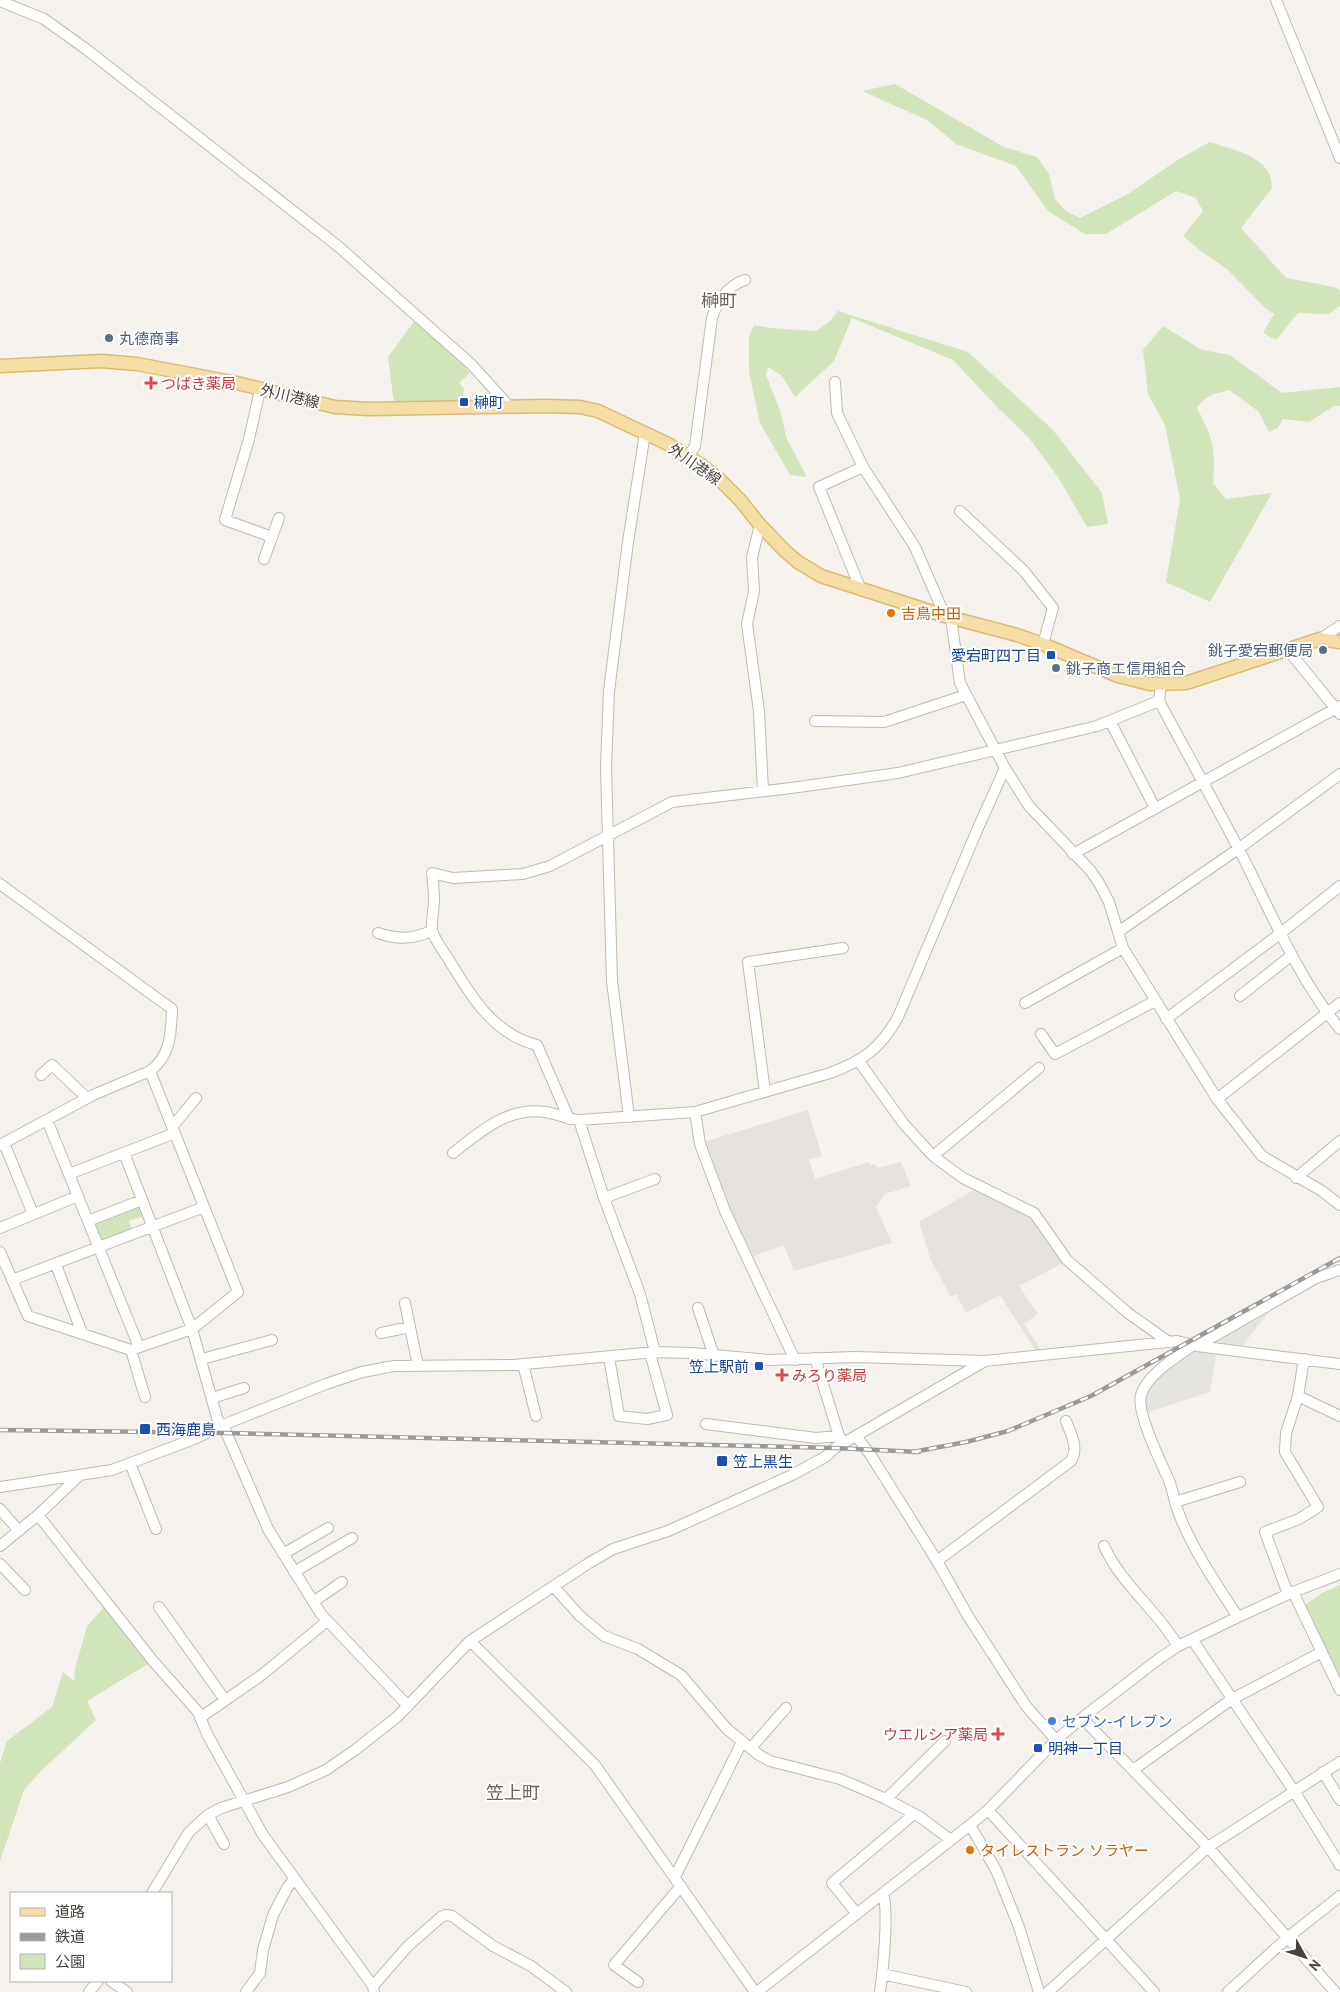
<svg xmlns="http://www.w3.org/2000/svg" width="1340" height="1992" viewBox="0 0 1340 1992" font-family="'PT Sans','Noto Sans JP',sans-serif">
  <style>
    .industrial { fill: #e5e2dd }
    .green { fill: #d1e4ba }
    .parking { fill: #e4e3e0 }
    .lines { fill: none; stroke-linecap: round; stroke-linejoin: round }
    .minor-casing { stroke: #c0bab0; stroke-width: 12 }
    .major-casing { stroke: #d9bb76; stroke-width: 15 }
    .minor { stroke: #fff; stroke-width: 10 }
    .major { stroke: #f5dea5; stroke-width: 12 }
    .rail-casing { stroke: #9a9a9a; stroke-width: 4.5 }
    .rail { stroke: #fff; stroke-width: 2.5; stroke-dasharray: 8; stroke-linecap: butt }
    .service-dot { fill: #5c6f8a; stroke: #fff; stroke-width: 2 }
    .health-dot { fill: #e0444e; stroke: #fff; stroke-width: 2 }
    .transit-dot { fill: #1a4fb4; stroke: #fff; stroke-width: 2 }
    .food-dot { fill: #e8710a; stroke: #fff; stroke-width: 2 }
    .shop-dot { fill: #3f7fe0; stroke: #fff; stroke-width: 2 }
    .labels { text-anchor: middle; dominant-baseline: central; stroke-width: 4; stroke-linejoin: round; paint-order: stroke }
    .service-label { font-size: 15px; fill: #4e5e75; stroke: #fff; text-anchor: start }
    .health-label { font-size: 15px; fill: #be3a42; stroke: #fff; text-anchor: start }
    .street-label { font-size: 15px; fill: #49433b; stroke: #fff }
    .transit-label { font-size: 15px; fill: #164399; stroke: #fff; text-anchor: start }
    .food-label { font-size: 15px; fill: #c56008; stroke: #fff; text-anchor: start }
    .shop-label { font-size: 15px; fill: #366cbe; stroke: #fff; text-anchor: start }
    .quarter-label { font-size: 18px; fill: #6b6153; stroke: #fff }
  </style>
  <rect width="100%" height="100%" fill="#f5f2ed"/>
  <path class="industrial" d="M808,1110L822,1156L809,1159L815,1179L869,1162L870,1165L875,1164L878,1168L901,1162L911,1186L885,1194L876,1207L892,1243L794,1271L784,1245L752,1257L729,1209L704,1142Z
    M977,1188L1031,1215L1065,1262L1019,1286L1038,1314L1024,1324L1041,1350L1036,1351L1000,1295L966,1313L956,1294L951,1297L930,1258L919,1222Z"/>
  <path class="green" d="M895,84L1004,147L1037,157L1049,174L1055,199L1066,211L1080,218L1128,194L1179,159L1210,142C1228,148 1264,156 1270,176C1272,180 1271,185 1272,188L1241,228L1286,278L1334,287L1340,290V306L1328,314L1298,313L1276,340L1263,333L1274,314L1266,309L1227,269L1202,252L1183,236L1203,211L1196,198L1176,191L1106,234H1085L1048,211L1016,166L956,144L927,120L862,91Z
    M838,311L968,352L1053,430L1102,493L1108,524L1087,527L1058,477L1029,438L998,408L953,360L852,318L834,361L795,397L782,376L768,367L766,375L781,413L786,437L807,477L790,475L760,423L749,372V337L754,325L770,328L816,331L829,322Z
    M415,320L461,361L470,373L459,383L464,388L462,402L394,404L388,357Z
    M1163,326L1202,350L1230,355L1282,393L1340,387V406H1334L1309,422L1283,419L1278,428L1269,432L1258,411L1229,390C1217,393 1203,396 1197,408C1213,439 1216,448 1213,483L1226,499L1272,493L1210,602L1166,582L1180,499L1165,425L1148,394L1143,350Z
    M139,1204L144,1216L129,1221L132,1232L102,1241L95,1225L98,1220Z
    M1340,1585V1676L1305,1605L1322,1593Z
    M106,1605L151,1662L87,1701L96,1720L41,1771L24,1790L0,1861V1763L7,1741L52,1707L63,1672L74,1681L75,1669L87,1626Z"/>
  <path class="parking" d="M1267,1308L1269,1312L1242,1346L1209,1342Z
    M1191,1350L1216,1355L1210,1392L1146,1413L1142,1398L1153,1381Z"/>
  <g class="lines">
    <g class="minor-casing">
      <path id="minor" d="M1276,0L1340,158
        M0,1L44,19L86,49L339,247L471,364L508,405
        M835,382L837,413L863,467L915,547L945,616
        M260,390L249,439L225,520L272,537
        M688,457L695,446L712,318C717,302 728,285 745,280
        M960,511L1024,571L1053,608L1043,644
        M760,525L752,557L754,591L747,624L759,711L763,791
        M264,559L279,518
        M861,590L819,487L863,467
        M951,618L960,683L1005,768L1029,806L1090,870L1099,883L1109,902L1123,948L1217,1099L1262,1156L1322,1191L1340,1205
        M1320,639L1340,626
        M1288,650L1340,714
        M1161,684L1159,701C1188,755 1218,809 1246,863C1272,916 1302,984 1340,1029
        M815,721L884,722L966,695
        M1110,721L1155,808
        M1073,854L1340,706
        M0,884L172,1009C171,1033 171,1056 150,1071L93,1095L0,1145
        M1118,932L1238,849L1340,774
        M378,933C398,940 412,939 432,931
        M1240,996L1292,955
        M1025,1003L1123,948
        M1166,1019L1281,933L1340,886
        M1041,1034L1055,1054L1155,1001
        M858,1060L903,1123L933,1156L963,1178L1034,1213L1067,1260L1128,1313L1169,1342
        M41,1075L52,1065L87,1098
        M765,1092L748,962L843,948
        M1217,1099L1340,1003
        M695,1112L700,1144L725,1211L795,1360
        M629,1117L612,981L606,767L609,691L628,542L645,433
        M569,1119L537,1045C493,1034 471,996 449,960C444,952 434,939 432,930C431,921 434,909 434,899C434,891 433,882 432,873L453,878L523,874L550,866L672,802L791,788L898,773L1097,726L1159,701
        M47,1120L139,1347
        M579,1120L604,1198L640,1294L655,1352
        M172,1127L196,1098
        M4,1143L33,1214
        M124,1153L192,1329L218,1421L223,1425L268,1529L321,1614L408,1706
        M453,1153C480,1132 508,1106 546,1112C557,1114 568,1119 579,1120L695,1112L830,1073C863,1061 881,1048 898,1017L978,828L1005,768
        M933,1156L1039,1068
        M69,1174L175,1133
        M1296,1178L1340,1141
        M604,1198L655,1179
        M88,1221L142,1200
        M0,1228L78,1196
        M0,1252L28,1316L131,1350L192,1329L238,1292L150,1071
        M56,1265L82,1333
        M12,1280L204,1207
        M405,1303L418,1366
        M698,1308L714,1356
        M381,1333L410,1327
        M1193,1345C1176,1358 1148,1373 1141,1395C1136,1411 1160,1461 1168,1478C1173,1489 1174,1502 1179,1514C1193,1550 1217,1585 1238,1617
        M1197,1346L1316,1278L1340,1270
        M131,1350L145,1397
        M609,1357L619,1416L647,1419L667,1415L650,1353
        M815,1358L839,1436L843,1442
        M202,1359L272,1340
        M1304,1359L1298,1396L1340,1416
        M523,1364L536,1416
        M212,1398L244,1388
        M706,1424L816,1438L839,1436
        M856,1436L870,1454L937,1561L968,1616L1026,1706L1056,1740
        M130,1463L156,1529
        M0,1487L112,1470L194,1439L223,1425L326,1384L362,1372L394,1366L514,1365L655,1352L692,1353L768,1360L855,1357L985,1361L1177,1341L1197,1346L1340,1364
        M1175,1502L1240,1482
        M0,1509L19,1531
        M38,1515L153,1661L198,1712L207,1734L263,1835L373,1986L374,1992
        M0,1546L38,1515L80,1475
        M1104,1546C1121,1584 1157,1610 1178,1646
        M283,1554L328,1528
        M937,1561L1071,1461C1079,1448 1071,1434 1066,1421
        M0,1564L25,1590
        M294,1572L352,1538
        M554,1587L580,1616L604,1636L638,1649L681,1675L727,1729L759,1755L770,1761L840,1779L886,1799L920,1817L951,1840
        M1293,1592L1340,1690
        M1288,1594L1265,1532L1299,1519L1318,1507L1285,1452L1286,1433L1298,1396
        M313,1602L342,1582
        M159,1607L225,1700
        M1192,1639L1294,1791L1340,1865
        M470,1641L595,1765L755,1992
        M200,1718L263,1674L327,1621
        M1082,1718L1208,1847L1335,1992
        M751,1748L786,1708
        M1133,1770L1232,1699L1322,1652
        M1323,1772L1340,1800
        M886,1799L945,1741
        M988,1810L1154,1992
        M208,1815L224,1844
        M970,1825L996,1870L1019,1927L1039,1992
        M675,1877L742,1742
        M152,1893L189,1832L208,1815L221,1808L288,1787L326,1770L355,1750L397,1717L470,1641L589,1563L613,1549L668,1531L792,1475L825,1457L835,1448L985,1361
        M857,1914L832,1883L914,1814
        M882,1974L966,1992
        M111,1981L127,1992
        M638,1982L614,1965L681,1886
        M373,1986L407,1947L441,1917L446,1915L452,1916L493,1946L531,1966L566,1992
        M89,1992L98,1981
        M246,1992L260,1973L263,1950L273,1915L287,1888L294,1879
        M757,1992L970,1825L988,1810L1056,1740L1082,1718L1160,1658L1178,1646L1238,1617L1293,1592L1340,1574
        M880,1992C883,1969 889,1913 883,1893
        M1048,1992L1208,1847L1340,1762
        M1228,1992L1287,1938L1340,1896"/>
    </g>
    <g class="major-casing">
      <path id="major" d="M0,366L101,361L137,364L237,383L335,407L369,409L545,406L580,407L598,411L670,445L704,467L719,479L740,500L760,525L785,551L798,562L821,576L945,616L1017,635L1045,645L1118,676L1150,684L1186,683L1320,639L1340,642"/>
    </g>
    <use href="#minor" class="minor"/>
    <use href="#major" class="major"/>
    <g class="rail-casing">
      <path id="rail" d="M0,1430L226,1433L835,1448L919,1452
        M913,1452L966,1442L1008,1431L1091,1396L1340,1258"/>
    </g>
    <use href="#rail" class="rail"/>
  </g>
  <g class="service-dot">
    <circle cx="109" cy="338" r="5"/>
    <circle cx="1323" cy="650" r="5"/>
    <circle cx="1056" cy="668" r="5"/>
  </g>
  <g class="health-dot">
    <path d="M148.5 375.5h5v5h5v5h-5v5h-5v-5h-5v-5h5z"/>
    <path d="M779.5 1367.5h5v5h5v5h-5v5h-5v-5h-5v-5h5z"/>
    <path d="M995.5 1726.5h5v5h5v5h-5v5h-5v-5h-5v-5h5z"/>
  </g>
  <g class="transit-dot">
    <rect x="459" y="397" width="10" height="10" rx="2.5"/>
    <rect x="1046" y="650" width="10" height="10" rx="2.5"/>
    <rect x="754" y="1361" width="10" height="10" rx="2.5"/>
    <rect x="139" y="1423" width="12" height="12" rx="2.5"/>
    <rect x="716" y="1455" width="12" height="12" rx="2.5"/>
    <rect x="1033" y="1743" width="10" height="10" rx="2.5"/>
  </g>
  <g class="food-dot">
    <circle cx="891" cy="613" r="5"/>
    <circle cx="970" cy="1850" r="5"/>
  </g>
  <circle class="shop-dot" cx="1052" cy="1721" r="5"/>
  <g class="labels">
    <g class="service-label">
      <text x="119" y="338">丸德商事</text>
      <text x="1313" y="650" text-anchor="end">銚子愛宕郵便局</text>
      <text x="1066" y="668">銚子商エ信用組合</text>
    </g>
    <g class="health-label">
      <text x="161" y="383">つばき薬局</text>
      <text x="792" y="1375">みろり薬局</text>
      <text x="988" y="1734" text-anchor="end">ウエルシア薬局</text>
    </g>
    <g class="street-label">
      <text transform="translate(290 396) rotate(13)">外川港線</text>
      <text transform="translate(695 464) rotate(35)">外川港線</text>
    </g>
    <g class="transit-label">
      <text x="474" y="402">榊町</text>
      <text x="1041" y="655" text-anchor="end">愛宕町四丁目</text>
      <text x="749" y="1366" text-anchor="end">笠上駅前</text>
      <text x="156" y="1429">西海鹿島</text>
      <text x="733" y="1461">笠上黒生</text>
      <text x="1048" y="1748">明神一丁目</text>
    </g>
    <g class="food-label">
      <text x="901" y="613">吉鳥中田</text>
      <text x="980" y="1850">タイレストラン ソラヤー</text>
    </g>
    <g class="shop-label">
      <text x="1062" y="1721">セブン-イレブン</text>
    </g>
    <g class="quarter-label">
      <text x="719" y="300">榊町</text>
      <text x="513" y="1792">笠上町</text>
    </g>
  </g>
  <rect x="10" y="1892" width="162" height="90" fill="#ffffff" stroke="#b6b4b1"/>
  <rect x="20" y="1908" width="25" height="8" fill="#f5dea5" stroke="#b6b4b1"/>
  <text x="55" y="1917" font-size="15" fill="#49433b">道路</text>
  <rect x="20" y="1933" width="25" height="8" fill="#9a9a9a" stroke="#b6b4b1"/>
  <text x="55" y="1942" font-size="15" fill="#49433b">鉄道</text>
  <rect x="20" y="1954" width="25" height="15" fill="#d1e4ba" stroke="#b6b4b1"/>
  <text x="55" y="1967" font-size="15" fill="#49433b">公園</text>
  <g transform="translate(1305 1957) rotate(130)" stroke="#ffffff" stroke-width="4" paint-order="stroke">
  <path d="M0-4L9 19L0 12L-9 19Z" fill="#49433b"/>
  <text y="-8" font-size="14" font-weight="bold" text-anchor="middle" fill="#49433b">N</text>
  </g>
</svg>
